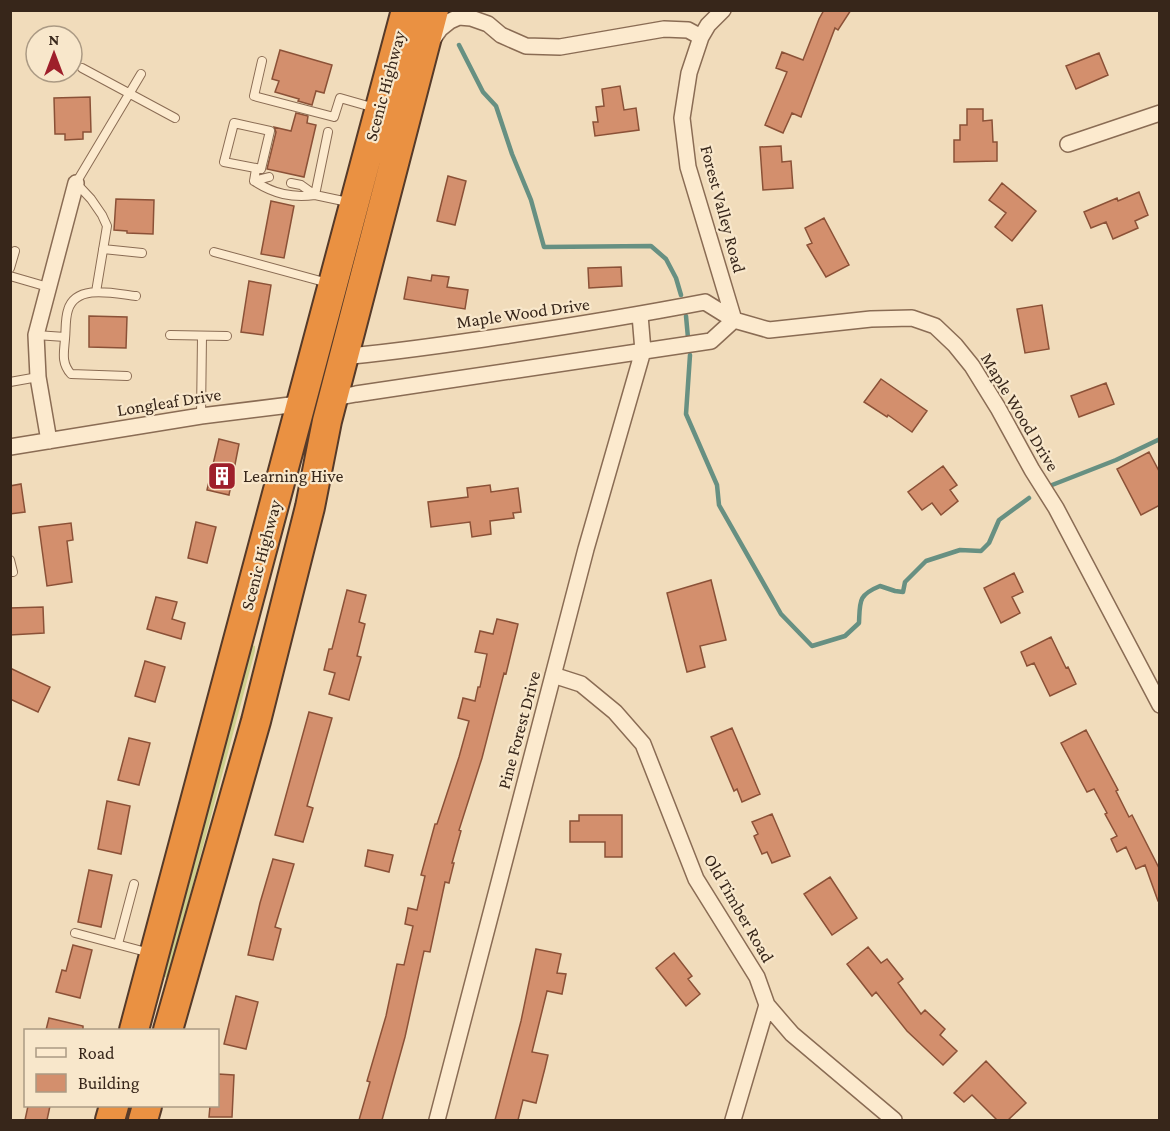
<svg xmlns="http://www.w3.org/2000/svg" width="1170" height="1131" viewBox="0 0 1170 1131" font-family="'Crimson Pro',serif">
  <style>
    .green { fill: #ced08e }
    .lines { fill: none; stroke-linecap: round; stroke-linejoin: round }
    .stream { stroke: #679082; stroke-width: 4.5 }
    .building { fill: #d38f6d; stroke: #8b5137; stroke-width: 1.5 }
    .lane-casing { stroke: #8a6c54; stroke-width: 10 }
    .street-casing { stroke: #8a6c54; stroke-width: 18 }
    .highway-casing { stroke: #563a29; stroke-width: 32 }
    .lane { stroke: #fceace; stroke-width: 8 }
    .street { stroke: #fceace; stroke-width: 15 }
    .highway { stroke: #ea9142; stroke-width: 28 }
    .labels { text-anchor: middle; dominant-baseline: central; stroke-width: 4.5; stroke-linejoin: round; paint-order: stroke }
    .street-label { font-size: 18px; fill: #37261a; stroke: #f8e7cb }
    .poi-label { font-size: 18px; fill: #37261a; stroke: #f8e7cb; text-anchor: start }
  </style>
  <rect width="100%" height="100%" fill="#f1dcbb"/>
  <path class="green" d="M246,643L255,646V651L168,978L159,975Z"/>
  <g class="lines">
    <path class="stream" d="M459,45L483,92L496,106L512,154L531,200L544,247L651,246L666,259L676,278L681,295
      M686,316L688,338
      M690,355L686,414L717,485L719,505L781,614L812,646L845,636L859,623C860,601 858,595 880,586L895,591L903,592L905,582L926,561L960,550L981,551L989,543L999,520L1029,498
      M1052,485L1116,460L1160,439"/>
  </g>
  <path class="building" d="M824,10H851L838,30L835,28L801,117L792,113L783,133L765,125L787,72L776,68L782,52L803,60L819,19Z
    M280,50L332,65L324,93L316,91L312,105L298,101L299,99L275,92L279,81L272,79Z
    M1099,53L1108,75L1076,89L1066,66Z
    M620,86L624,110L636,108L639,130L595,136L593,122H598L596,107L604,106L602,89Z
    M90,97L91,132H83V139L65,140V134H55L54,98Z
    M967,109H983V121L992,120L993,142H997V161L954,162V140H960V125H967Z
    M296,113L308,116L307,123L316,125L304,177L267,169L276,132L274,127L291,131Z
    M781,146L782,162L791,161L793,188L763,190L760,147Z
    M448,176L466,181L455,225L437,221Z
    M1002,183L1036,211L1012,241L995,227L1006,213L989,200Z
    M1139,192L1148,215L1135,221L1138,228L1113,239L1106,222L1091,228L1084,212L1117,198L1118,201Z
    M116,199L154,200L153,234L127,233V231L114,230Z
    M271,201L294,206L284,258L261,254Z
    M824,218L849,265L826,277L807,245L812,243L805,228Z
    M621,267L622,286L589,288L588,268Z
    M432,275L449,277L447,287L468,290L465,309L404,299L408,277L431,281Z
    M249,281L271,285L263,335L241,332Z
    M1042,305L1049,349L1025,353L1017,309Z
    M89,316L127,317L126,348L89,347Z
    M881,379L927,411L912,432L888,415L887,417L864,402Z
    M1106,383L1114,404L1079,417L1071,396Z
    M219,439L239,444L229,495L207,490Z
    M1149,452L1160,473V505L1141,515L1117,469Z
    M943,466L957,485L950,490L958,501L941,515L932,503L922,510L908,492Z
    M21,484L25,512L10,514V486Z
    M490,485L491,492L518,488L521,512L513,513L514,518L490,521L491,534L472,537L470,522L431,527L428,502L468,497L467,488Z
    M196,522L216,527L207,563L188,558Z
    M71,523L73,540L67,541L72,582L47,586L39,527Z
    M1014,573L1023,592L1012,597L1020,613L1001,623L984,588Z
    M711,580L726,640L700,646L705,667L687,672L667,593Z
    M347,590L366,595L359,622L365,624L357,656L361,657L349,700L329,694L335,673L324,670L329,649H332Z
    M156,597L177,602L172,619L185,623L181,639L147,629Z
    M43,607L44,633L10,635V608Z
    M497,619L518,624L506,674L504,673L482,758L459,830L461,831L452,863H454L449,883L445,882L430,952L424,951L405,1037L382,1120H359L370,1082L367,1081L386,1016L397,964L404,965L413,926L405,924L408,908L417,910L425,876L421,875L435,824H437L459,757L469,721L458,718L463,698L475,701L478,687H480L487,654L475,652L480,631L493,634Z
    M1051,637L1066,668L1068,667L1076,684L1050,696L1034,663L1027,666L1021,652Z
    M145,661L165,667L155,702L135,696Z
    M10,668L50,687L38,712L10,699Z
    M309,712L332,718L307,806L313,808L303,842L275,835Z
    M732,728L760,794L742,802L737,789L734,791L711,737Z
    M1086,730L1118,790L1116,791L1129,817L1132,815L1160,870V901H1158L1145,865L1136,869L1126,847L1117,852L1111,839L1117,836L1105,814L1107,813L1094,789L1087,792L1061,743Z
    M129,738L150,743L139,785L118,780Z
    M107,801L130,806L121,854L98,849Z
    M772,814L790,856L772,863L767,852L762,854L754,836L758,834L752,822Z
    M579,815H622V857H605V842H570V821H579Z
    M368,850L393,855L389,872L365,866Z
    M273,859L294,864L275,927L281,929L273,960L248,955L260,903Z
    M89,870L112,875L101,927L78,922Z
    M830,877L857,918L832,935L804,894Z
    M73,945L92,950L80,998L56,992L62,970L66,971Z
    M868,947L881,963L887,959L903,979L898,983L921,1014L925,1010L945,1029L940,1035L957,1051L943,1065L907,1031L876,992L872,996L847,964Z
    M536,949L561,954L557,973L566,974L562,994L547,991L532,1052L548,1055L545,1068L536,1103L523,1100L518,1120H495L521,1021Z
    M674,953L692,976L688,979L700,994L686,1006L656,968Z
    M236,996L258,1002L246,1049L224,1044Z
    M49,1018L83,1026V1030H46Z
    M986,1061L1026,1103L1008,1120H997L972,1095L964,1102L954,1093Z
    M218,1074L234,1075L232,1117H209L210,1106H218Z
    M28,1106H50L47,1120H25Z"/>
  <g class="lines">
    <g class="lane-casing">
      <path id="lane" d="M262,61L254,96L334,117L340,98L375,108
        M82,68L175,118
        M234,123L270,131L261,169L224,162Z
        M328,132L315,195L348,202
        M256,169L254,181C274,194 292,198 315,195
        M254,181L269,177
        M291,183L301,185L315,195
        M103,249L142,253
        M214,252L328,283
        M10,268L15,251
        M10,276L48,287
        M96,292L107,226L102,215L91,199L76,183L141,74
        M36,335L65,337
        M170,335L227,336
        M127,376L71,374C61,363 64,352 65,339C66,330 65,319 68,310C76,283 116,294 136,296
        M10,382L38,377
        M201,416L202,336
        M10,560L13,572H10
        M75,933L150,953
        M118,944L134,884"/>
    </g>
    <g class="street-casing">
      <path id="street" d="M723,10L708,25L701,37L689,73L682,118L688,167L734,320
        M433,39L440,29L450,21L459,17L471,18L488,24L501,35L526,46L560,47L664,29L688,30L701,37
        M1068,144L1160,113
        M339,357C388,353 436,346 484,339C558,328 632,316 705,302L734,320L769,330L871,319L912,318L935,326L955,345L972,366L998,408L1032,470L1056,508L1160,705
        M329,399L356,394L711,341L734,320
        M49,441L38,377L36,335L76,183
        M10,447L201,416L306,403
        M553,675L581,684L615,712L643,744L696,879L757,977L767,1005L792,1034L894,1120
        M437,1120L586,549L643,351L640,315
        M733,1120L767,1005"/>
    </g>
    <g class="highway-casing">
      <path id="highway" d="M134,1030L406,10
        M168,1030L256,721L310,507L327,421L434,10
        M110,1120L114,1106
        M143,1120L147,1106"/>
    </g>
    <use href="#lane" class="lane"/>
    <use href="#street" class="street"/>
    <use href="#highway" class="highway"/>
  </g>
  <defs>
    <g id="building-square" transform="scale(1.5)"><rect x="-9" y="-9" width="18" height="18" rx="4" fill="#9e1f2b" stroke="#f8e7cb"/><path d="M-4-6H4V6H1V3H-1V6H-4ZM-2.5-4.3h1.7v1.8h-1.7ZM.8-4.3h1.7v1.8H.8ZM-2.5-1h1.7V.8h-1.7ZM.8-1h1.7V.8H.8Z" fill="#fff"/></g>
  </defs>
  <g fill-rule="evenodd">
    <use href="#building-square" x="222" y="476"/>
  </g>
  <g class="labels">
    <g class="street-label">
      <text transform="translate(385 86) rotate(-75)">Scenic Highway</text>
      <text transform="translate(723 209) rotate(75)">Forest Valley Road</text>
      <text transform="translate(523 313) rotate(-8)">Maple Wood Drive</text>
      <text transform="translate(169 402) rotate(-9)">Longleaf Drive</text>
      <text transform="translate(1020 412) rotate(59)">Maple Wood Drive</text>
      <text transform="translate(261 555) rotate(-75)">Scenic Highway</text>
      <text transform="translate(519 730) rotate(-75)">Pine Forest Drive</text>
      <text transform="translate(739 908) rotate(60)">Old Timber Road</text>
    </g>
    <g class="poi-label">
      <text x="243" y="476">Learning Hive</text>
    </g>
  </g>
  <rect width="1170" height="1131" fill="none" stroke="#37261a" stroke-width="24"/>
  <rect x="24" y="1029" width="195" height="78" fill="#f8e7cb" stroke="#ab9a84" stroke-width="1.5"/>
  <rect x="36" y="1048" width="30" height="9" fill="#fceace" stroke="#ab9a84" stroke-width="1.5"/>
  <text x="78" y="1059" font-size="18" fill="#37261a">Road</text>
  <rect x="36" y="1074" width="30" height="18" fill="#d38f6d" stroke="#ab9a84" stroke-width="1.5"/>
  <text x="78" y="1089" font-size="18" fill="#37261a">Building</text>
  <g transform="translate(54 54)"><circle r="28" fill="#f8e7cb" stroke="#ab9a84" stroke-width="1.5"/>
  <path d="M0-4.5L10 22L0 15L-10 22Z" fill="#9e1f2b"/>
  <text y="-9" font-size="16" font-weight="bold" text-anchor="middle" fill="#37261a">N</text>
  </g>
</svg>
